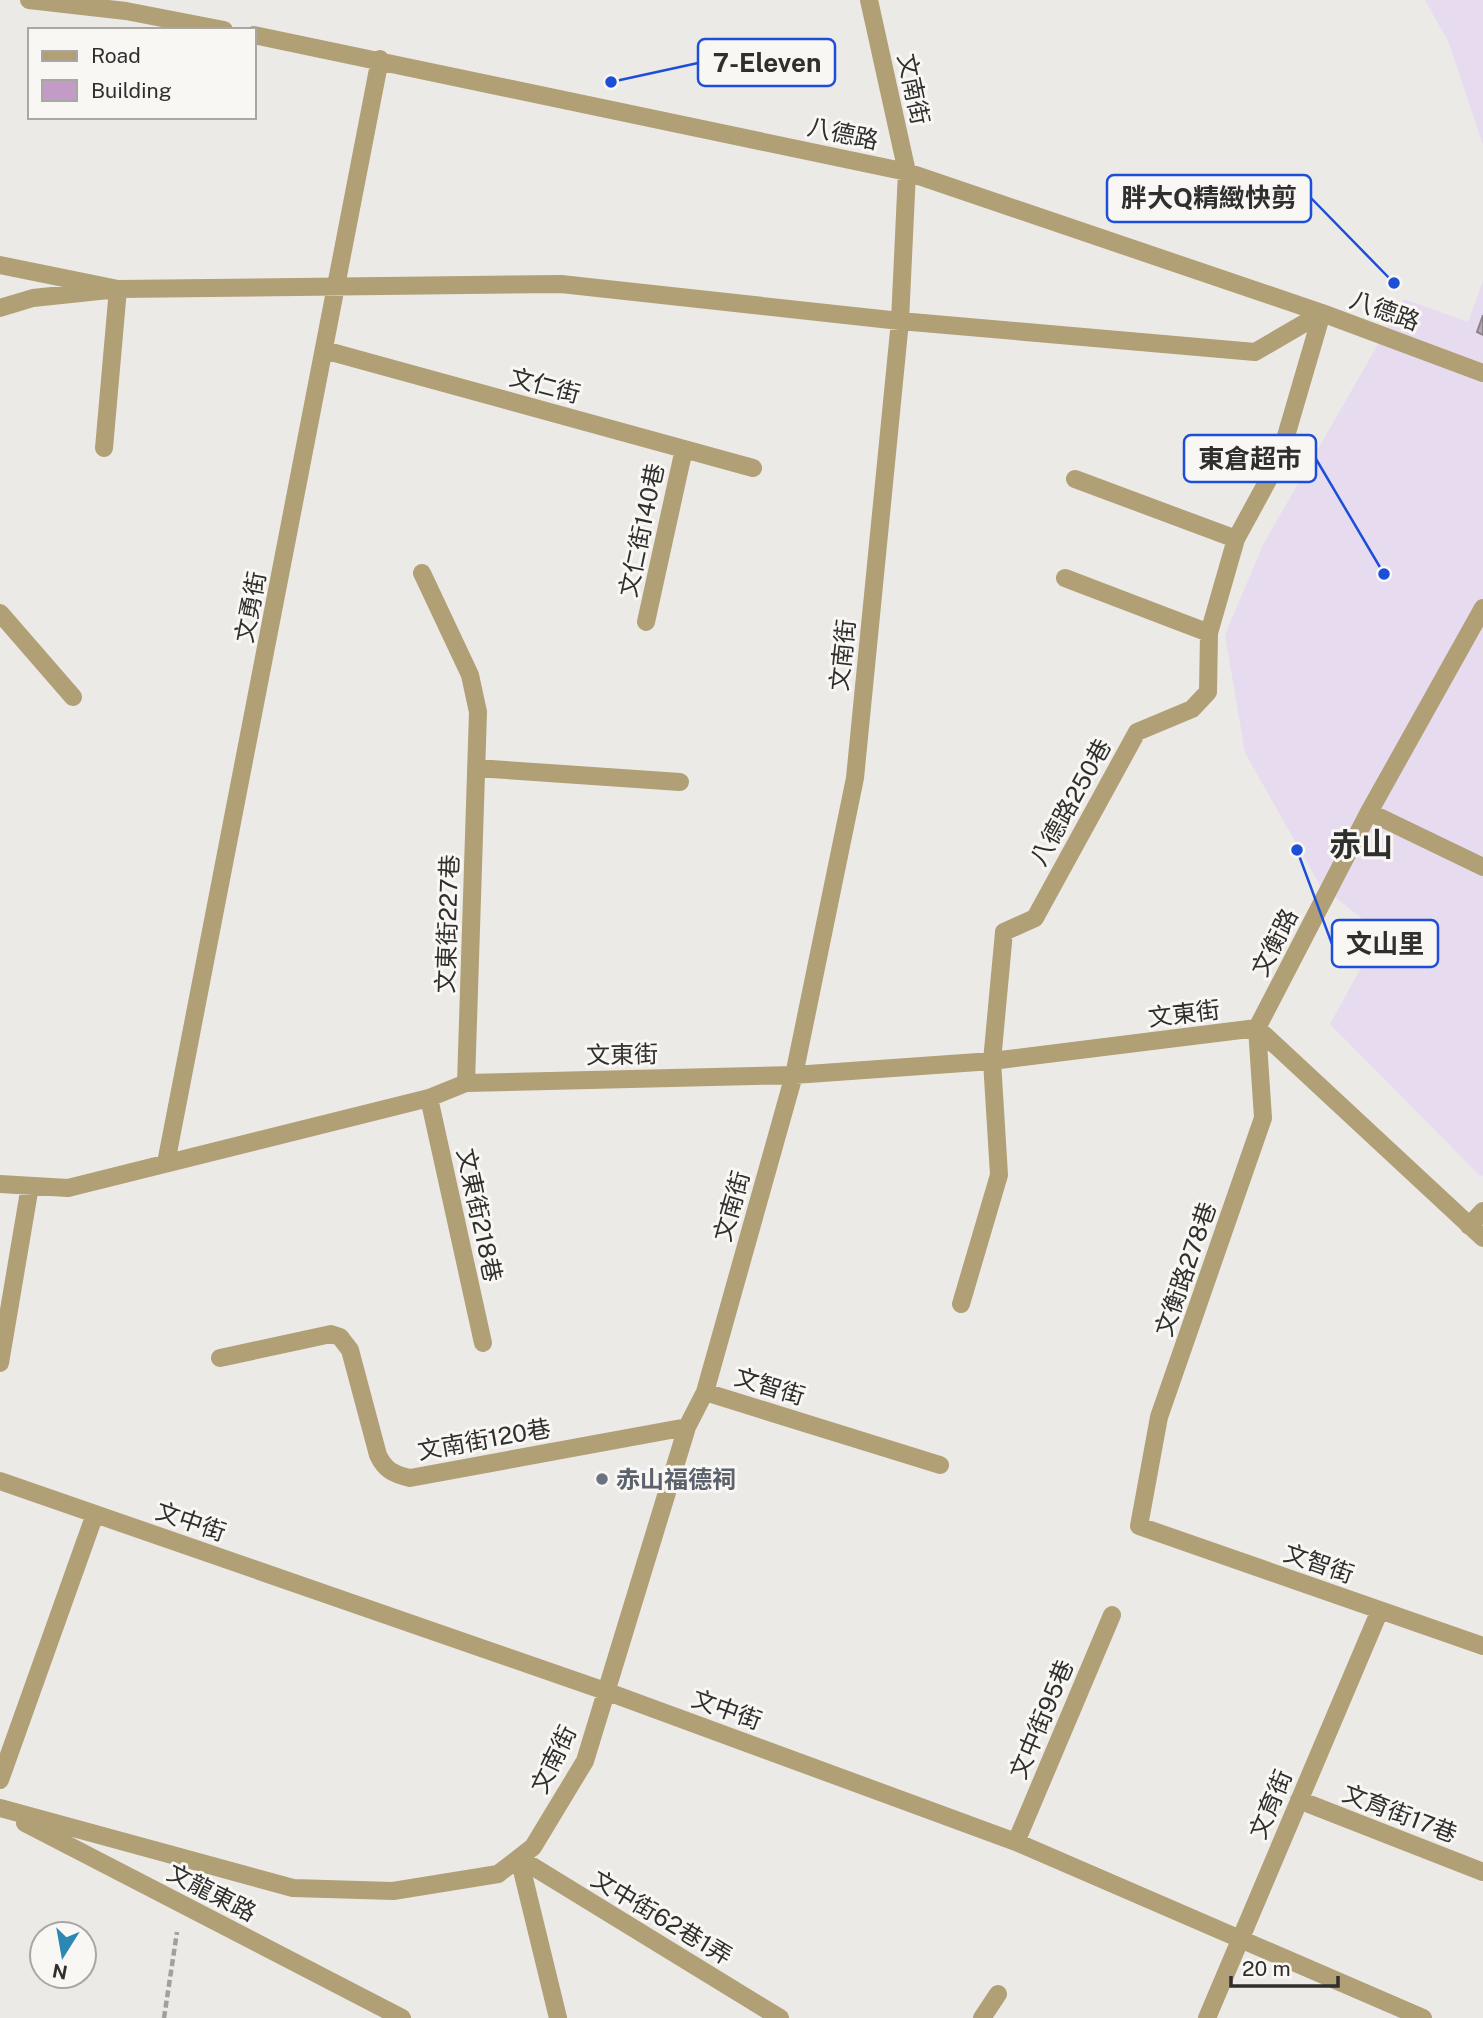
<svg xmlns="http://www.w3.org/2000/svg" width="1483" height="2018" viewBox="0 0 1483 2018" font-family="'Public Sans','Noto Sans TC',sans-serif">
  <style>
    .commercial { fill: #e7dbf0 }
    .building { fill: #c29bc7; stroke: #898689; stroke-width: 2 }
    .lines { fill: none; stroke-linecap: round; stroke-linejoin: round }
    .path { stroke: #a1a09d; stroke-width: 4.5; stroke-dasharray: 7 3.5; stroke-linecap: butt }
    .minor { stroke: #b19f75; stroke-width: 18 }
    .worship-dot { fill: #6b7280; stroke: #f9f7f4; stroke-width: 2.5 }
    .labels { text-anchor: middle; dominant-baseline: central; stroke-width: 6; stroke-linejoin: round; paint-order: stroke }
    .street-label { font-size: 24px; fill: #2f2f2d; stroke: #f9f7f4 }
    .worship-label { font-size: 24px; font-weight: bold; fill: #5b616d; stroke: #f9f7f4; text-anchor: start }
    .district-label { font-size: 32px; font-weight: bold; fill: #2f2f2d; stroke: #f9f7f4 }
    .leader { fill: none; stroke: #1d4ed8; stroke-width: 2.5 }
    .callout-dot { fill: #1d4ed8; stroke: #f9f7f4; stroke-width: 2.5 }
    .callout { fill: #f9f7f4; stroke: #1d4ed8; stroke-width: 2.5 }
    .callout-label { font-size: 26px; text-anchor: middle; font-weight: bold; fill: #2f2f2d }
  </style>
  <rect width="100%" height="100%" fill="#eceae7"/>
  <path class="commercial" d="M1425,0H1483V145L1449,43Z
    M1483,281V1175L1481,1177L1330,1024L1380,933L1320,885L1245,753L1225,635L1263,545L1404,299L1468,322Z"/>
  <path class="building" d="M1483,315V335L1477,332Z"/>
  <g class="lines">
    <path class="path" d="M164,2018L177,1932"/>
    <path class="minor" d="M29,0L126,11L224,30
      M254,35L907,172L1322,313L1483,373
      M0,265L118,289L104,448
      M0,308L33,298L118,289L561,284L900,321L1255,352L1322,313
      M324,350L753,468
      M1075,479L1236,539
      M422,573L470,675L478,712L466,1083
      M1065,578L1209,633
      M0,613L73,697
      M646,622L684,449
      M476,768L680,782
      M1369,812L1483,867
      M1257,1028L1263,1118L1159,1417L1139,1526L1483,1646
      M1257,1028L1369,812L1483,608
      M1257,1028L1483,1238
      M429,1098L483,1343
      M166,1163L380,59
      M0,1184L68,1188L429,1098L466,1083L794,1075L992,1061L1257,1028
      M1469,1226L1483,1211
      M961,1304L999,1175L992,1061L1004,932L1035,918L1137,732L1192,709L1208,692L1209,633L1236,539L1279,460L1322,313
      M220,1358L331,1334L340,1337L350,1350L378,1455C385,1470 393,1474 410,1478L687,1427
      M0,1363L30,1186
      M705,1392L940,1465
      M0,1481L608,1692L1016,1842L1423,2018
      M0,1780L95,1514
      M1299,1800L1483,1872
      M0,1808L293,1888L393,1891L498,1874L533,1847L585,1761L687,1427L705,1392L794,1075L855,778L900,321L907,172L869,0
      M25,1823L402,2018
      M1016,1842L1112,1615
      M519,1858L780,2018
      M519,1858L558,2018
      M982,2018L998,1994
      M1207,2018L1380,1610"/>
  </g>
  <circle class="worship-dot" cx="602" cy="1479" r="7"/>
  <g class="labels">
    <g class="street-label">
      <text transform="translate(914 89) rotate(78)">文南街</text>
      <text transform="translate(843 133) rotate(12)">八德路</text>
      <text transform="translate(1385 310) rotate(20)">八德路</text>
      <text transform="translate(545 385) rotate(15)">文仁街</text>
      <text transform="translate(641 530) rotate(-78)">文仁街140巷</text>
      <text transform="translate(250 607) rotate(-79)">文勇街</text>
      <text transform="translate(842 655) rotate(-84)">文南街</text>
      <text transform="translate(1070 802) rotate(-61)">八德路250巷</text>
      <text transform="translate(447 924) rotate(-88)">文東街227巷</text>
      <text transform="translate(1274 942) rotate(-63)">文衡路</text>
      <text transform="translate(1184 1013) rotate(-7)">文東街</text>
      <text transform="translate(622 1054) rotate(-1)">文東街</text>
      <text transform="translate(731 1206) rotate(-74)">文南街</text>
      <text transform="translate(480 1215) rotate(78)">文東街218巷</text>
      <text transform="translate(1185 1269) rotate(-71)">文衡路278巷</text>
      <text transform="translate(770 1386) rotate(17)">文智街</text>
      <text transform="translate(484 1439) rotate(-10)">文南街120巷</text>
      <text transform="translate(191 1521) rotate(19)">文中街</text>
      <text transform="translate(1319 1563) rotate(19)">文智街</text>
      <text transform="translate(727 1709) rotate(20)">文中街</text>
      <text transform="translate(1041 1719) rotate(-67)">文中街95巷</text>
      <text transform="translate(553 1759) rotate(-64)">文南街</text>
      <text transform="translate(1270 1804) rotate(-67)">文育街</text>
      <text transform="translate(1400 1813) rotate(21)">文育街17巷</text>
      <text transform="translate(212 1892) rotate(27)">文龍東路</text>
      <text transform="translate(662 1917) rotate(31)">文中街62巷1弄</text>
    </g>
    <g class="worship-label">
      <text x="616" y="1479">赤山福德祠</text>
    </g>
    <g class="district-label">
      <text x="1361" y="844">赤山</text>
    </g>
  </g>
  <path class="leader" d="M611 82L698 63M1394 283L1311 198M1384 574L1316 459M1297 850L1332 944"/>
  <g class="callout-dot">
    <circle cx="611" cy="82" r="7"/>
    <circle cx="1394" cy="283" r="7"/>
    <circle cx="1384" cy="574" r="7"/>
    <circle cx="1297" cy="850" r="7"/>
  </g>
  <g class="callout">
    <rect x="698" y="39" width="137" height="47" rx="7"/>
    <rect x="1107" y="175" width="204" height="47" rx="7"/>
    <rect x="1184" y="435" width="132" height="47" rx="7"/>
    <rect x="1332" y="920" width="106" height="47" rx="7"/>
  </g>
  <g class="callout-label">
    <text x="767" y="72">7-Eleven</text>
    <text x="1209" y="207">胖大Q精緻快剪</text>
    <text x="1250" y="468">東倉超市</text>
    <text x="1385" y="953">文山里</text>
  </g>
  <rect x="28" y="28" width="228" height="91" fill="#f9f7f4" stroke="#a8a7a4" stroke-width="2"/>
  <rect x="42" y="51" width="35" height="10" fill="#b19f75" stroke="#a8a7a4" stroke-width="2"/>
  <text x="91" y="63" font-size="21" fill="#2f2f2d">Road</text>
  <rect x="42" y="80" width="35" height="21" fill="#c29bc7" stroke="#a8a7a4" stroke-width="2"/>
  <text x="91" y="98" font-size="21" fill="#2f2f2d">Building</text>
  <g transform="translate(63 1955) rotate(191)"><circle r="33" fill="#f9f7f4" stroke="#a8a7a4" stroke-width="2"/>
  <path d="M0-5L12 26L0 18L-12 26Z" fill="#2c87b4"/>
  <text y="-10" font-size="19" font-weight="bold" text-anchor="middle" fill="#2f2f2d">N</text>
  </g>
  <path d="M1231 1976v10h107v-10" fill="none" stroke="#2f2f2d" stroke-width="3.5"/>
  <text x="1242" y="1976" font-size="21" fill="#2f2f2d" stroke="#f9f7f4" stroke-width="5" paint-order="stroke">20 m</text>
</svg>
